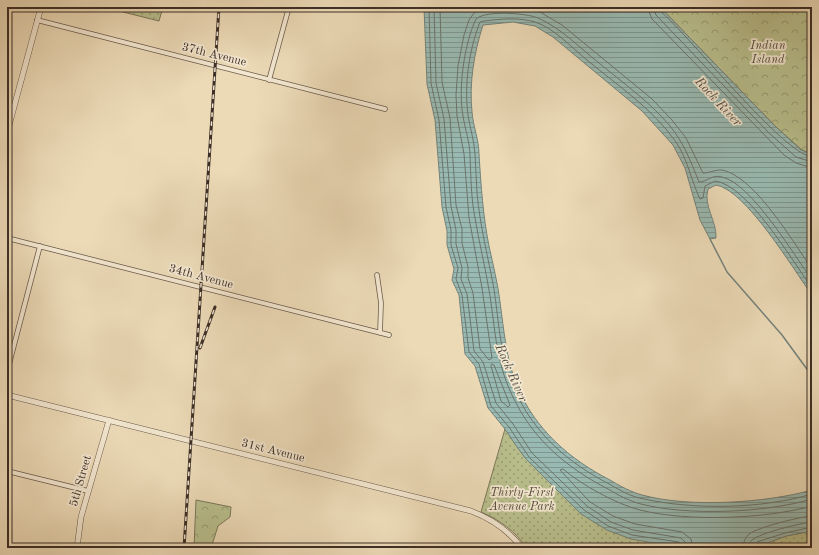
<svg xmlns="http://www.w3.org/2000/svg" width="819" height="555" viewBox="0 0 819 555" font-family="'Old Standard TT',serif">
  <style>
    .forest { fill: url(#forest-crowns); stroke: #7b775a }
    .park { fill: url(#park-dots); stroke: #7b775a }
    .water { fill: url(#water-rules); stroke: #74827a }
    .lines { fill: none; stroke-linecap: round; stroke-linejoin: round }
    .shore { stroke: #6b746c; stroke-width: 1 }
    .stream { stroke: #74827a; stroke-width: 1.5 }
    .minor-casing { stroke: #695a4b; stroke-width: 5.5 }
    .tertiary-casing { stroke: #695a4b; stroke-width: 6 }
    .minor { stroke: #f3e7d0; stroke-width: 4 }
    .tertiary { stroke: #f3e7d0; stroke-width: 5 }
    .rail-casing { stroke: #3d2f27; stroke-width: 3 }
    .rail { stroke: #f3e7d0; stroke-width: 1.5; stroke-dasharray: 4.5; stroke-linecap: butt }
    .labels { text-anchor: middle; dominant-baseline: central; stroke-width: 3.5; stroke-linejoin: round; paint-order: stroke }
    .park-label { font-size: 12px; font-style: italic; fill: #564c3b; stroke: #f3e7d0 }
    .street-label { font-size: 12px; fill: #3d2f27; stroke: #f3e7d0 }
    .water-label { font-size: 13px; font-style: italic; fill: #4f4b43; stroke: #f3e7d0 }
  </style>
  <defs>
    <pattern id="forest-crowns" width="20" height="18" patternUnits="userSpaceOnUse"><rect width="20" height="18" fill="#b9bf8d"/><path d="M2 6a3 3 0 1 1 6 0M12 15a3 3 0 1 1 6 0" fill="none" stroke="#989c73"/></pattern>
    <pattern id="park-dots" width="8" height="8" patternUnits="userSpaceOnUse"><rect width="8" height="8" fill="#b9bf8d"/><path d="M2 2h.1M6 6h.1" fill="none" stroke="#989c73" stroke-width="1.8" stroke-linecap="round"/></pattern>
    <pattern id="water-rules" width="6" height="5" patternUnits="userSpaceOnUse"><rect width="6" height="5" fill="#99bab2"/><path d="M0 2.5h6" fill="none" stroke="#7e9891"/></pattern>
  </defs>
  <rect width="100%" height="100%" fill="#ecdab7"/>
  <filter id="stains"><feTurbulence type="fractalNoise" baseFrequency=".005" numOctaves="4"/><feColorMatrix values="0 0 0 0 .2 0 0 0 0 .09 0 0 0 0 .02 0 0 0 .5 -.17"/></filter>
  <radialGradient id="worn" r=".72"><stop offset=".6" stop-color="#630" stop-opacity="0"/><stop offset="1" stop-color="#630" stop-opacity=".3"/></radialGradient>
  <path class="forest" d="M660,7H812V154L802,150L775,126Z
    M196,500L231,507L230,517L218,526L211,548H194Z"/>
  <path class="park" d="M103,7H163L159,21Z
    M505,429L526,459L581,514L694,548L759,546L786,536L812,531V548H526C517,532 498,519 481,512Z"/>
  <path class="water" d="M424,7H660L775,126L801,150L812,154V295C793,269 746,190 716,185L708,189C703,206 717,221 716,238L710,239L700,220L685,168L673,145L642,111L553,37L535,26L513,22L483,25C474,53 469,83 472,112C473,126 479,140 479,154C481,186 483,216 489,246C493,265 498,284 500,302C504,331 506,358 517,386C535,429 569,459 610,480C620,486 631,492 642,495C689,508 766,503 812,490V531L786,536L759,546L726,548L659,544L631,539L607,530L581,514L526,459L517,447L505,429L488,408L475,366L465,354L459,295L452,280L454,269L447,245V231L442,207L435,120L427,84Z"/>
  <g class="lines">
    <path class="shore" d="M429,7L431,83L439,120L446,207L451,230V245L458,268L456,279L462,295L469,352L479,364L491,406L509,427L529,457L584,510L608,526L632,535L679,542L682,548
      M434,7L436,83L444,119L451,206L456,230V244L462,268L461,279L467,294L474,351L483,362L496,403L513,424L532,453L587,506L611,522L633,530L681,538L685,542L687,548
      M440,7L442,82L450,118L456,205L462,229V243L468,267V278L473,293L480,349L489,360L492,358L482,288L469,218L464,154L457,116L456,95L458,66L464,35L469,20L474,13L482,10L516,8L540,12L562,25L652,99L672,120L686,138L703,173C711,173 717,168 726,171C758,182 793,242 812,269
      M647,7L652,19L784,155L796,163L812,168
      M653,7L656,15L769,133L796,157L812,162
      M658,7L660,11C690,36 783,154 812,157
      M812,280C794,255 751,183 722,177C712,174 707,182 699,182C691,162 684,143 670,126C650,102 623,83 599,63C580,48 561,28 538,18C526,13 486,10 476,19C464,44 458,90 463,116C465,129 470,143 470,156C471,177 471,198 475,218C479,242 485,266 489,290C496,331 495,364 516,403C536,442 569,469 608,489C618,495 629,501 641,504C688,516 765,513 812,499
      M812,288C793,262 748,185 715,181L705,186L703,198L700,199C691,180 688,160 676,142C653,109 617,85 587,60C571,47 554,28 535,22C518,17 501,19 484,21L480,22C469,50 464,85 468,115C470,128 474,140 475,154C476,167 476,180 477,193C480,226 488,257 494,289C499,323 500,356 514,388C533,433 568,463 611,485C621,491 632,497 644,499C695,510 762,509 812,494
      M492,364L494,365L510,405L508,407L501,401L491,366Z
      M693,548L691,539L682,532L635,524L613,516L590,502L560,470L563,469C582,485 616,504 640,510C688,522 765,519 812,506
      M743,548C743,543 745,538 749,534C759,527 799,517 812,516
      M749,548C749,545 749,542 752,540C760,533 801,523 812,522
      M754,548L757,542L785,533L812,527"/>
    <path class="stream" d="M710,239L727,272L782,335L812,376"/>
    <g class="minor-casing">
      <path id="minor" d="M37,20L385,109
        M269,80L289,7
        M7,238L389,335
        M377,275L381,303L380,333
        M7,372L40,246
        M7,471L88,491"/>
    </g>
    <g class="tertiary-casing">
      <path id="tertiary" d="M7,133L41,7
        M7,395L471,511C492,519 509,531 522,548
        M77,548L81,517L109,420"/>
    </g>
    <use href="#minor" class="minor"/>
    <use href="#tertiary" class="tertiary"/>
    <g class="rail-casing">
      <path id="rail" d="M200,348L215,307
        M184,548L219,7"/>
    </g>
    <use href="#rail" class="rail"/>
  </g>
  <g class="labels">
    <g class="park-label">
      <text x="768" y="46">Indian<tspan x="768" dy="14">Island</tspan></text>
      <text x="522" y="493">Thirty-First<tspan x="522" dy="14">Avenue Park</tspan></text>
    </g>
    <g class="street-label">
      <text transform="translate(214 55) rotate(14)">37th Avenue</text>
      <text transform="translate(201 277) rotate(15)">34th Avenue</text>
      <text transform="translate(273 451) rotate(14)">31st Avenue</text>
      <text transform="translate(81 481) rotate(-74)">5th Street</text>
    </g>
    <g class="water-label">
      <text transform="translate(718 102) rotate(47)">Rock River</text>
      <text transform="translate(511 373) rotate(66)">Rock River</text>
    </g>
  </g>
  <rect width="819" height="555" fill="none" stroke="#ecdab7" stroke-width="24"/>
  <rect x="8" y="8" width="803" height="539" fill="none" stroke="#3d2f27" stroke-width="2"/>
  <rect x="12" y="12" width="795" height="531" fill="none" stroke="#3d2f27"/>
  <rect width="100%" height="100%" filter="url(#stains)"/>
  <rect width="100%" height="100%" fill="url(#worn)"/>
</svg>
